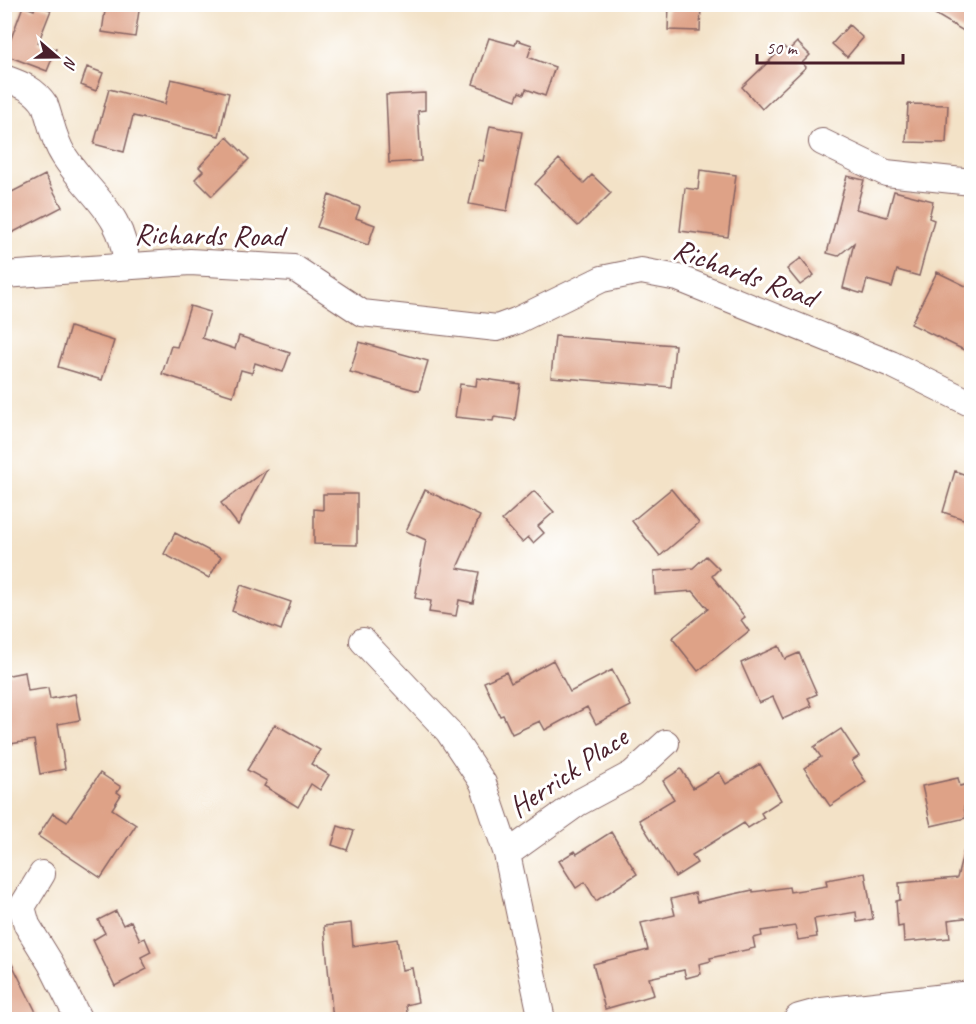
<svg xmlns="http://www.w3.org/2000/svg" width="976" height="1024" viewBox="0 0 976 1024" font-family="Caveat,sans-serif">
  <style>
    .building { fill: #dea287 }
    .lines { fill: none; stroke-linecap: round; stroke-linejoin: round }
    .minor-casing { stroke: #856362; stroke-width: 28 }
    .major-casing { stroke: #856362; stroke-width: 34 }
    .minor { stroke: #fff; stroke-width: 26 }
    .major { stroke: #fff; stroke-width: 32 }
    .labels { text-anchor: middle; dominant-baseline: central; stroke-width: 6; stroke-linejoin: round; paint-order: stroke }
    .street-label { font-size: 30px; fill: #4a1f2b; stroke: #fff }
  </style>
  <rect width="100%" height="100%" fill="#fff"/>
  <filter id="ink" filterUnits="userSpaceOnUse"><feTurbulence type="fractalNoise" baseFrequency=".0167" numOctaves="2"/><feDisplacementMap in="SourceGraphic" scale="12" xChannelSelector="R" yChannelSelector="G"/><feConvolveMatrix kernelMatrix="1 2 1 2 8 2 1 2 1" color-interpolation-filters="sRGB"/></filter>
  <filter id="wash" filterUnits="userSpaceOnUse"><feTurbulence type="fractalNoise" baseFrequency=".008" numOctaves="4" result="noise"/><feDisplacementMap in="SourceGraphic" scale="24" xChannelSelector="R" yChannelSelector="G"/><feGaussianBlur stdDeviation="1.35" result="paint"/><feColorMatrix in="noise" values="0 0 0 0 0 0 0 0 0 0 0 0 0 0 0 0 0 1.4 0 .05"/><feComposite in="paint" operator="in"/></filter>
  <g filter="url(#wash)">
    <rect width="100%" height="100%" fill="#f3e2c7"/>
    <g id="blocks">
      <path class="building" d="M106,4H140L135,37L102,32Z
        M669,4H701L700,31L668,30Z
        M918,4H972V36Z
        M36,5L51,10L38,43L56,49L47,71L5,55L23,6L34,10Z
        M849,25L863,38L847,57L832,44Z
        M489,38L515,45L517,40L532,45L528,57L555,67L545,96L526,89L524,94L519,92L516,100L473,84Z
        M797,42L810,55L802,63L806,67L762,109L742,87L784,47L788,51Z
        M87,67L103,73L96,91L81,85Z
        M171,79L229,93L219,136L133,116L124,152L94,144L109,89L165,104Z
        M425,93V110L418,111L421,161L389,163L386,95Z
        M908,104L948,105L946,143L906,142Z
        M490,126L522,132L507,211L469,204L479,160L483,161Z
        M227,137L249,159L212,196L195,179L203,171L199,167Z
        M559,159L584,183L592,175L611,193L578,226L535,184Z
        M700,170L736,175L728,237L680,231L685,188L698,190Z
        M45,175L62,207L4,237V196Z
        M847,176L864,180L856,209L887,217L894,191L933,201L929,218L934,220L919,276L897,270L892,287L867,280L863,294L843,288L854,243L838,256L827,253Z
        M329,195L360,207L356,218L375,225L368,245L317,227Z
        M801,258L814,275L800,285L787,269Z
        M937,272L972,289V354L911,324Z
        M190,306L210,312L202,338L235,349L239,336L290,353L283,372L255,363L252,373L241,370L233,396L162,374L171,346L177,347Z
        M70,327L114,341L102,380L58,367Z
        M555,336L675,345L671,387L551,377Z
        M359,342L428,361L419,391L350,372Z
        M477,378L520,384L515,420L494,417L493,421L455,417L460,384L476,386Z
        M267,469L238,525L221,503Z
        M955,471L972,477V522L943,512Z
        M671,489L699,523L660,556L632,521Z
        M425,490L480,516L457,568L479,572L473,603L459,600L456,616L429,612L431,601L415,598L426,540L406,531Z
        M534,491L554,512L538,526L544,533L533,543L528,537L522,542L502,520Z
        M323,494H357V545L314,544V509L323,510Z
        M175,533L221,557L209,578L164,554Z
        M706,556L719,569L712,576L745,617L741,620L749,631L698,671L672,638L708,609L693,591L655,594L654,571L693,568Z
        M241,585L291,602L281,630L232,611Z
        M779,646L785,659L799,653L817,694L808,698L812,706L783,719L773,697L759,703L741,663Z
        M553,660L570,692L612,670L631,706L596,724L587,707L545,730L540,721L512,734L503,715L500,716L484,682L506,672L511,683Z
        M25,672L28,691L48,688L50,699L75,694L80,720L58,724L65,769L40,774L34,740L4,745V676Z
        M275,724L320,750L311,764L329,775L320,790L311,784L298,807L264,786L267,781L247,770Z
        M841,729L859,756L852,761L866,782L830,806L804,768L821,757L814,747Z
        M760,764L781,800L761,813L764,818L748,828L744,823L692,855L697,863L675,877L639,820L674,799L663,781L681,769L693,788L719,772L726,784Z
        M100,773L121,787L117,792L121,795L112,809L136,825L101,878L38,836L53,813L67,822Z
        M958,778L960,786L969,784L972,795V805L964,807L966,818L931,826L922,786Z
        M338,826L354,831L347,850L332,845Z
        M611,832L637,874L596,901L585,882L576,888L559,861L575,851L577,854Z
        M966,842L972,843V917L948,920L950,938L904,942L903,926L898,927L896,901L900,900L899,883L957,878Z
        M865,873L873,919L857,922L856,912L814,919L817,937L798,940L795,926L761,931L762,936L753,938L755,948L710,958L711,961L699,964L701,974L686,978L684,970L649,978L654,995L605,1009L593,964L648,950L641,923L675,915L671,899L695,893L697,902L753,890V892L789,887L790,892L827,886L826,880Z
        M116,911L123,925L131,921L140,940L145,938L151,952L141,957L147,969L115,986L93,940L105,933L98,920Z
        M351,923L353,946L397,939L402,970L412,968L418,1002L406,1005L408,1020H333L324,926Z
        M4,948L40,1020H4Z"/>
    </g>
  </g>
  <g filter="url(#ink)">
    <use href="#blocks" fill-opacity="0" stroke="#856362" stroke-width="1.5"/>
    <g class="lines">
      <g class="minor-casing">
        <path id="minor" d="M4,78C21,84 35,89 45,105C51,122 54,141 64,156C89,195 126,215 126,266
          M822,142L886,173L972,182
          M4,275L190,262L294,268L362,313L497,328L516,321L602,279L641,271L678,278L891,364L972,404
          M363,641L448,731L483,783L507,854L542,1020
          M507,854L578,803L632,774L666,743
          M42,874L22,907L27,925L51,964L79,1020"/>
      </g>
      <g class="major-casing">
        <path id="major" d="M800,1020L822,1014L972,997"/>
      </g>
      <use href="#minor" class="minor"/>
      <use href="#major" class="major"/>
    </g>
  </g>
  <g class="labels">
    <g class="street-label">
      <text transform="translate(209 235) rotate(1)">Richards Road</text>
      <text transform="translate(745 273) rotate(20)">Richards Road</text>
      <text transform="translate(568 772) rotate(-34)">Herrick Place</text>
    </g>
  </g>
  <rect width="976" height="1024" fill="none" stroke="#fff" stroke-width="24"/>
  <g transform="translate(57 57) rotate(110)" stroke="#ffffff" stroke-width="4.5" paint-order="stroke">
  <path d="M0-4.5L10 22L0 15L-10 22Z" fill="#4a1f2b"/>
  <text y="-9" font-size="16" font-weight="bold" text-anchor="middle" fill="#4a1f2b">N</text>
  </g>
  <path d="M757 54v9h146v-9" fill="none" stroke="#4a1f2b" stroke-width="3"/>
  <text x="766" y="54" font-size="18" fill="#4a1f2b" stroke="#ffffff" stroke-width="4.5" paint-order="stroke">50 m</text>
</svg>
